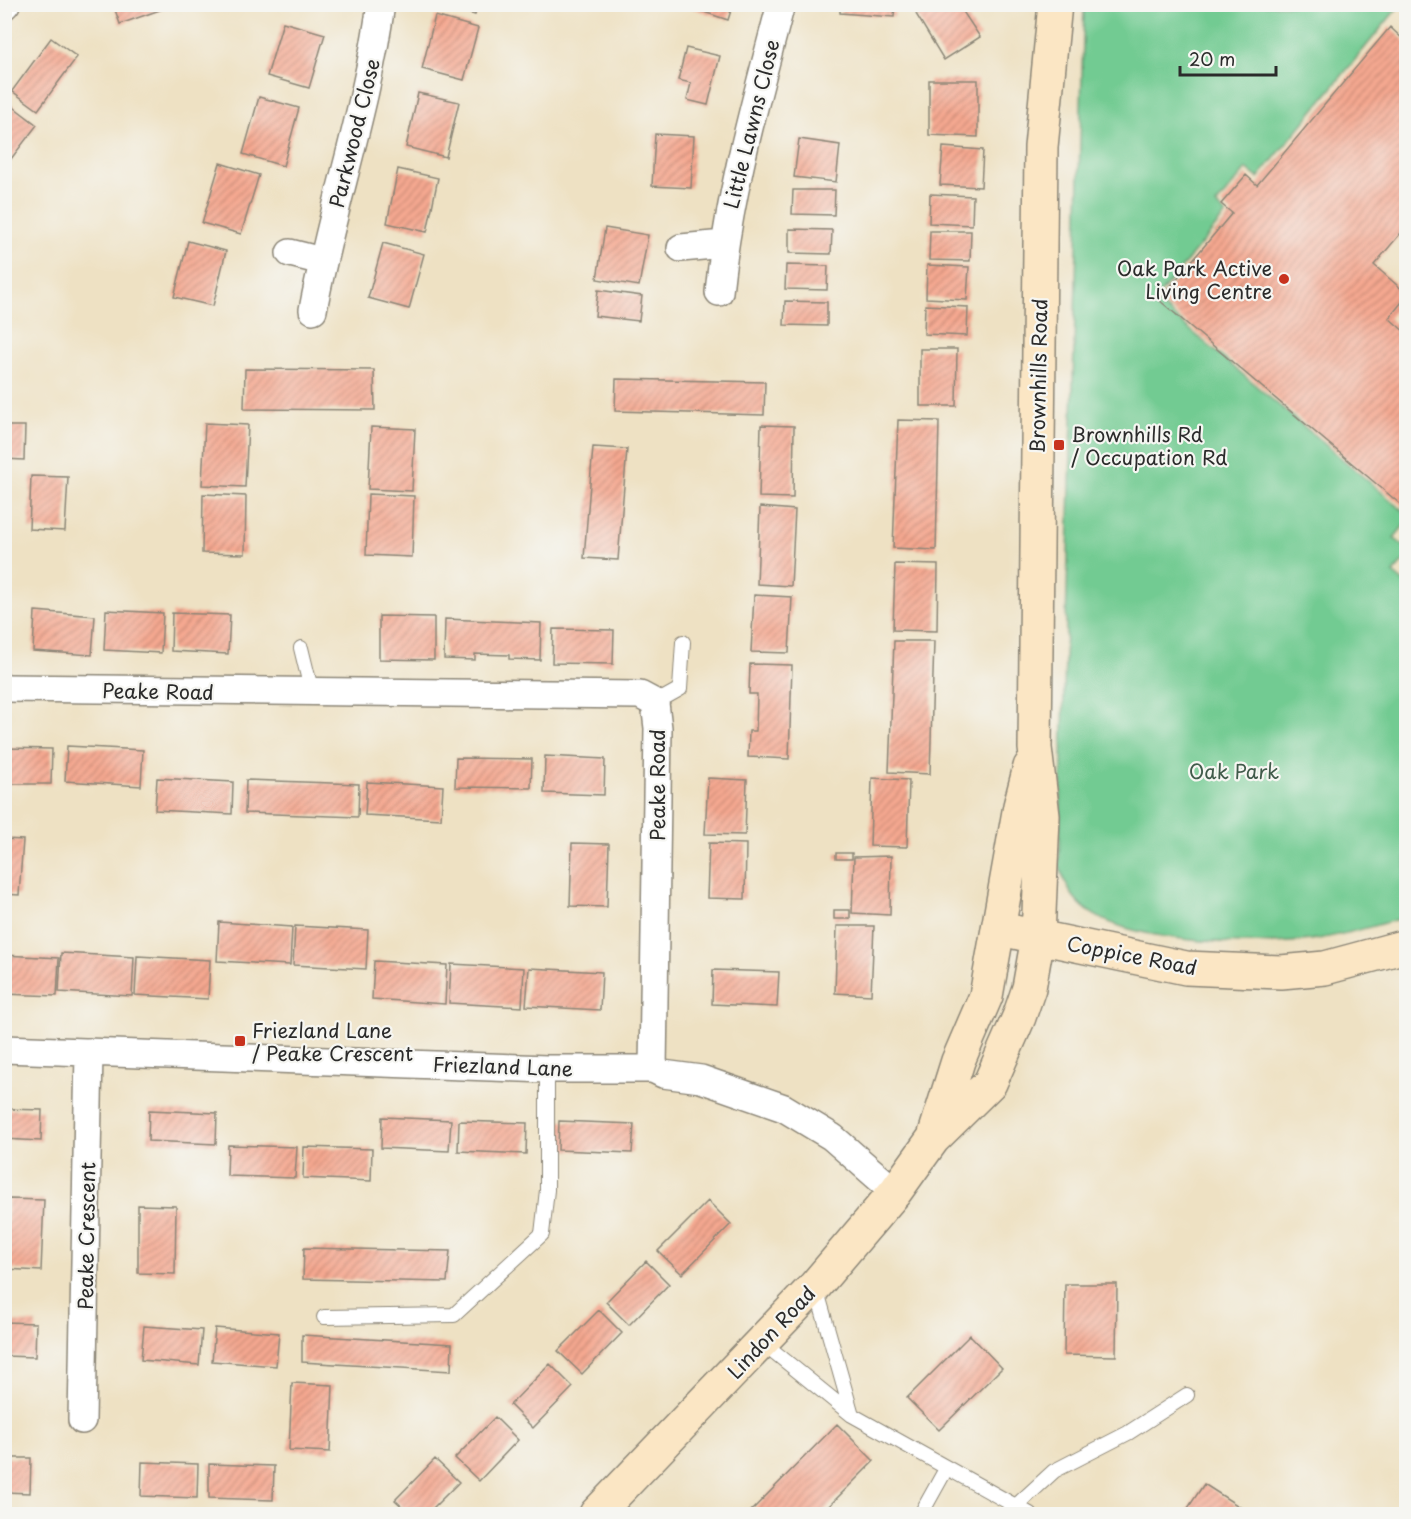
<svg xmlns="http://www.w3.org/2000/svg" width="1411" height="1519" viewBox="0 0 1411 1519" font-family="'Playpen Sans',sans-serif">
  <style>
    .green { fill: #72cb92; stroke: #4e7b5e; stroke-width: 1.5 }
    .building { fill: url(#building-hatch) }
    .lines { fill: none; stroke-linecap: round; stroke-linejoin: round }
    .service-casing { stroke: #8c8677; stroke-width: 16 }
    .minor-casing { stroke: #8c8677; stroke-width: 30 }
    .secondary-casing { stroke: #8c8677; stroke-width: 36 }
    .service { stroke: #fff; stroke-width: 14 }
    .minor { stroke: #fff; stroke-width: 27 }
    .secondary { stroke: #fbe6c4; stroke-width: 33 }
    .poi-dot { fill: #c8321e; stroke: #f6f6f2; stroke-width: 2 }
    .labels { text-anchor: middle; dominant-baseline: central; stroke-width: 4.5; stroke-linejoin: round; paint-order: stroke }
    .street-label { font-size: 20px; fill: #2b2b2b; stroke: #f6f6f2 }
    .poi-label { font-size: 20px; fill: #2b2b2b; stroke: #f6f6f2; text-anchor: start }
    .park-label { font-size: 20px; fill: #405b4a; stroke: #f6f6f2 }
  </style>
  <defs>
    <pattern id="building-hatch" width="6" height="6" patternUnits="userSpaceOnUse" patternTransform="scale(1.5)"><rect width="6" height="6" fill="#f5a890"/><path d="M-1 1l2-2M0 6l6-6M5 7l2-2" fill="none" stroke="#c78976"/></pattern>
  </defs>
  <rect width="100%" height="100%" fill="#f6f6f2"/>
  <filter id="ink" filterUnits="userSpaceOnUse"><feTurbulence type="fractalNoise" baseFrequency=".0167" numOctaves="2"/><feDisplacementMap in="SourceGraphic" scale="12" xChannelSelector="R" yChannelSelector="G"/><feConvolveMatrix kernelMatrix="1 2 1 2 8 2 1 2 1" color-interpolation-filters="sRGB"/></filter>
  <filter id="wash" filterUnits="userSpaceOnUse"><feTurbulence type="fractalNoise" baseFrequency=".008" numOctaves="4" result="noise"/><feDisplacementMap in="SourceGraphic" scale="24" xChannelSelector="R" yChannelSelector="G"/><feGaussianBlur stdDeviation="1.35" result="paint"/><feColorMatrix in="noise" values="0 0 0 0 0 0 0 0 0 0 0 0 0 0 0 0 0 1.4 0 .05"/><feComposite in="paint" operator="in"/></filter>
  <g filter="url(#wash)">
    <rect width="100%" height="100%" fill="#eee1c3"/>
    <path class="green" d="M1084,5H1400L1258,178L1246,169L1216,205L1226,214L1155,300L1406,513V523L1394,538L1406,548V558L1393,573L1406,584V917C1377,925 1348,934 1318,939C1263,948 1121,945 1080,904C1068,892 1064,880 1059,864Z"/>
    <g id="blocks">
      <path class="building" d="M113,4H174V5L120,24Z
        M438,4H478L475,15Z
        M693,4H733L728,20L692,8Z
        M840,4H895L894,17L840,13Z
        M930,4H958L980,37L944,60L916,14Z
        M435,16L478,28L464,80L422,69Z
        M283,22L325,34L309,88L267,76Z
        M1390,27L1406,42V227L1374,265L1406,293V297L1389,318L1406,333V509L1159,300L1232,213L1221,204L1246,175L1257,185Z
        M51,38L77,57L38,110L12,91Z
        M686,48L720,56L708,105L687,100L691,83L678,80Z
        M929,80H978V137L929,135Z
        M418,93L459,102L446,157L406,147Z
        M259,97L299,108L283,166L243,154Z
        M11,105L37,125L4,168V114Z
        M655,134L694,136L691,188L652,186Z
        M799,139L840,145L836,182L794,177Z
        M943,147L983,150L981,187L940,185Z
        M220,163L259,175L241,234L202,223Z
        M398,169L438,178L427,232L387,223Z
        M793,190H835L834,215L792,214Z
        M930,194L973,196L972,225L929,223Z
        M605,228L648,235L639,286L597,279Z
        M789,229L832,230L831,254L789,253Z
        M930,231H971L970,261L929,260Z
        M188,241L226,251L213,306L174,297Z
        M383,243L424,254L409,309L368,298Z
        M786,265L828,266L827,290L785,289Z
        M927,265L969,267L967,300L926,298Z
        M598,290L642,296L639,321L595,316Z
        M785,301L827,302V326L784,325Z
        M925,305L968,307L967,336L924,334Z
        M920,349H957L956,406H920Z
        M245,369L374,370L375,410L244,409Z
        M616,379L765,382L764,415L615,411Z
        M898,420L939,421L936,550L893,548Z
        M205,423L248,425L245,487L202,485Z
        M761,425L794,426L793,498L759,497Z
        M4,426H25L24,460L4,459Z
        M371,427L415,429L412,491L368,489Z
        M593,447L627,449L618,560L584,558Z
        M31,476L68,477L65,531L29,529Z
        M203,494L246,496L245,554L202,553Z
        M368,494L414,496L412,557L366,555Z
        M760,507L795,510L791,586L757,584Z
        M895,564L938,565L937,631L893,630Z
        M754,595L792,597L789,653L751,652Z
        M106,610L163,613L161,653L104,650Z
        M35,611L95,616L92,655L33,651Z
        M172,613L230,615L228,654L171,651Z
        M379,616L434,617V660L379,659Z
        M445,619L541,623L540,660L509,659V655L475,654V660L444,659Z
        M553,629L614,630L613,664L552,663Z
        M894,641H934L930,774L889,772Z
        M750,664L792,665L789,759L748,757L749,731H756L757,694H749Z
        M67,746L143,750L141,786L65,781Z
        M4,748L52,749L51,784H4Z
        M545,756L605,759L604,795L544,793Z
        M456,758L532,759L531,788L455,787Z
        M157,778L233,782L232,814L155,810Z
        M708,778L747,780L745,835L705,834Z
        M872,778L909,780L907,847L870,846Z
        M246,780L359,784L358,817L245,813Z
        M367,782L443,786L441,819L365,815Z
        M4,839L23,840L19,895L4,894Z
        M572,843L609,844L607,907L570,906Z
        M709,843L746,844L745,899L707,898Z
        M836,853H852V859H836Z
        M891,856L890,915L852,913L854,857Z
        M834,910H850V919H834Z
        M219,922L292,927L290,965L217,961Z
        M295,926L368,930L366,969L293,965Z
        M837,926H874L871,995L835,993Z
        M61,953L134,957L132,996L59,992Z
        M4,955L59,958L57,996L4,994Z
        M137,956L210,960L208,999L135,995Z
        M374,961L447,965L445,1004L372,999Z
        M451,964L524,968L522,1007L449,1003Z
        M529,968L602,972L600,1010L526,1006Z
        M713,970L779,972L777,1007L712,1004Z
        M4,1109L42,1110L41,1141L4,1139Z
        M149,1110L217,1113L216,1144L148,1141Z
        M382,1117L451,1120L449,1151L381,1148Z
        M459,1121L527,1123L526,1154L458,1151Z
        M559,1121L634,1124L632,1153L558,1150Z
        M228,1145L297,1147L295,1178L227,1176Z
        M304,1147L372,1149L371,1181L303,1178Z
        M8,1199L44,1200L41,1271L6,1269Z
        M708,1201L731,1224L682,1274L658,1251Z
        M138,1205L176,1206L175,1274L138,1273Z
        M304,1248L450,1251L447,1282L303,1279Z
        M646,1261L669,1284L629,1325L606,1302Z
        M1065,1284H1117L1116,1356L1064,1355Z
        M599,1310L622,1333L582,1374L558,1351Z
        M4,1322L36,1323L35,1357L4,1356Z
        M144,1326L202,1330L199,1365L141,1360Z
        M215,1328L279,1333L276,1366L212,1361Z
        M302,1335L452,1344L451,1371L302,1362Z
        M970,1335L1002,1368L939,1430L907,1398Z
        M550,1364L573,1387L533,1428L510,1405Z
        M292,1383L333,1385L330,1452L289,1450Z
        M495,1417L518,1440L479,1481L455,1458Z
        M837,1424L874,1461L821,1514H748Z
        M4,1458H31L30,1493L4,1492Z
        M435,1459L459,1482L427,1514H410L395,1500Z
        M142,1462L198,1464L197,1498L141,1496Z
        M209,1464L274,1466L273,1500L209,1498Z
        M1204,1484L1251,1514H1184Z"/>
    </g>
  </g>
  <g filter="url(#ink)">
    <use href="#blocks" fill-opacity="0" stroke="#8c8677" stroke-width="1.5"/>
    <g class="lines">
      <g class="service-casing">
        <path id="service" d="M301,648L312,693
          M655,703L680,689L683,642
          M816,1288L852,1415
          M324,1317L454,1315L542,1234L547,1190V1069
          M762,1342L852,1415L1030,1514
          M1017,1505L1054,1471L1128,1433L1187,1395
          M921,1514L946,1469"/>
      </g>
      <g class="minor-casing">
        <path id="minor" d="M4,6L6,4
          M681,248L724,244
          M290,253L322,261
          M719,292C729,193 756,100 781,4
          M313,310C332,207 367,108 381,4
          M4,688L640,695L655,703L658,728L653,1069
          M4,1049L547,1069H653L663,1074L701,1079L784,1108L832,1137L895,1192
          M82,1420L89,1052"/>
      </g>
      <g class="secondary-casing">
        <path id="secondary" d="M1000,929L1186,968L1281,972L1325,968L1406,946
          M935,1134L958,1061L986,996L1020,806L1030,767
          M596,1514L815,1286L895,1192L933,1139L990,1083L1019,1017L1029,988L1038,937L1043,816L1035,748L1041,147L1055,4"/>
      </g>
      <use href="#service" class="service"/>
      <use href="#minor" class="minor"/>
      <use href="#secondary" class="secondary"/>
    </g>
  </g>
  <g class="poi-dot">
    <circle cx="1284" cy="279" r="6"/>
    <rect x="1053" y="439" width="12" height="12" rx="3"/>
    <rect x="234" y="1035" width="12" height="12" rx="3"/>
  </g>
  <g class="labels">
    <g class="street-label">
      <text transform="translate(751 124) rotate(-76)">Little Lawns Close</text>
      <text transform="translate(354 133) rotate(-76)">Parkwood Close</text>
      <text transform="translate(1038 376) rotate(-89)">Brownhills Road</text>
      <text transform="translate(158 691) rotate(1)">Peake Road</text>
      <text transform="translate(657 785) rotate(-90)">Peake Road</text>
      <text transform="translate(1132 955) rotate(11)">Coppice Road</text>
      <text transform="translate(503 1066) rotate(2)">Friezland Lane</text>
      <text transform="translate(86 1236) rotate(-89)">Peake Crescent</text>
      <text transform="translate(771 1332) rotate(-47)">Lindon Road</text>
    </g>
    <g class="poi-label">
      <text x="1272" y="268" text-anchor="end">Oak Park Active<tspan x="1272" dy="23">Living Centre</tspan></text>
      <text x="1071" y="434">Brownhills Rd<tspan x="1071" dy="23">/ Occupation Rd</tspan></text>
      <text x="252" y="1030">Friezland Lane<tspan x="252" dy="23">/ Peake Crescent</tspan></text>
    </g>
    <g class="park-label">
      <text x="1234" y="771">Oak Park</text>
    </g>
  </g>
  <rect width="1411" height="1519" fill="none" stroke="#f6f6f2" stroke-width="24"/>
  <path d="M1180 66v9h96v-9" fill="none" stroke="#2b2b2b" stroke-width="3"/>
  <text x="1189" y="66" font-size="18" fill="#2b2b2b" stroke="#f6f6f2" stroke-width="4.5" paint-order="stroke">20 m</text>
</svg>
